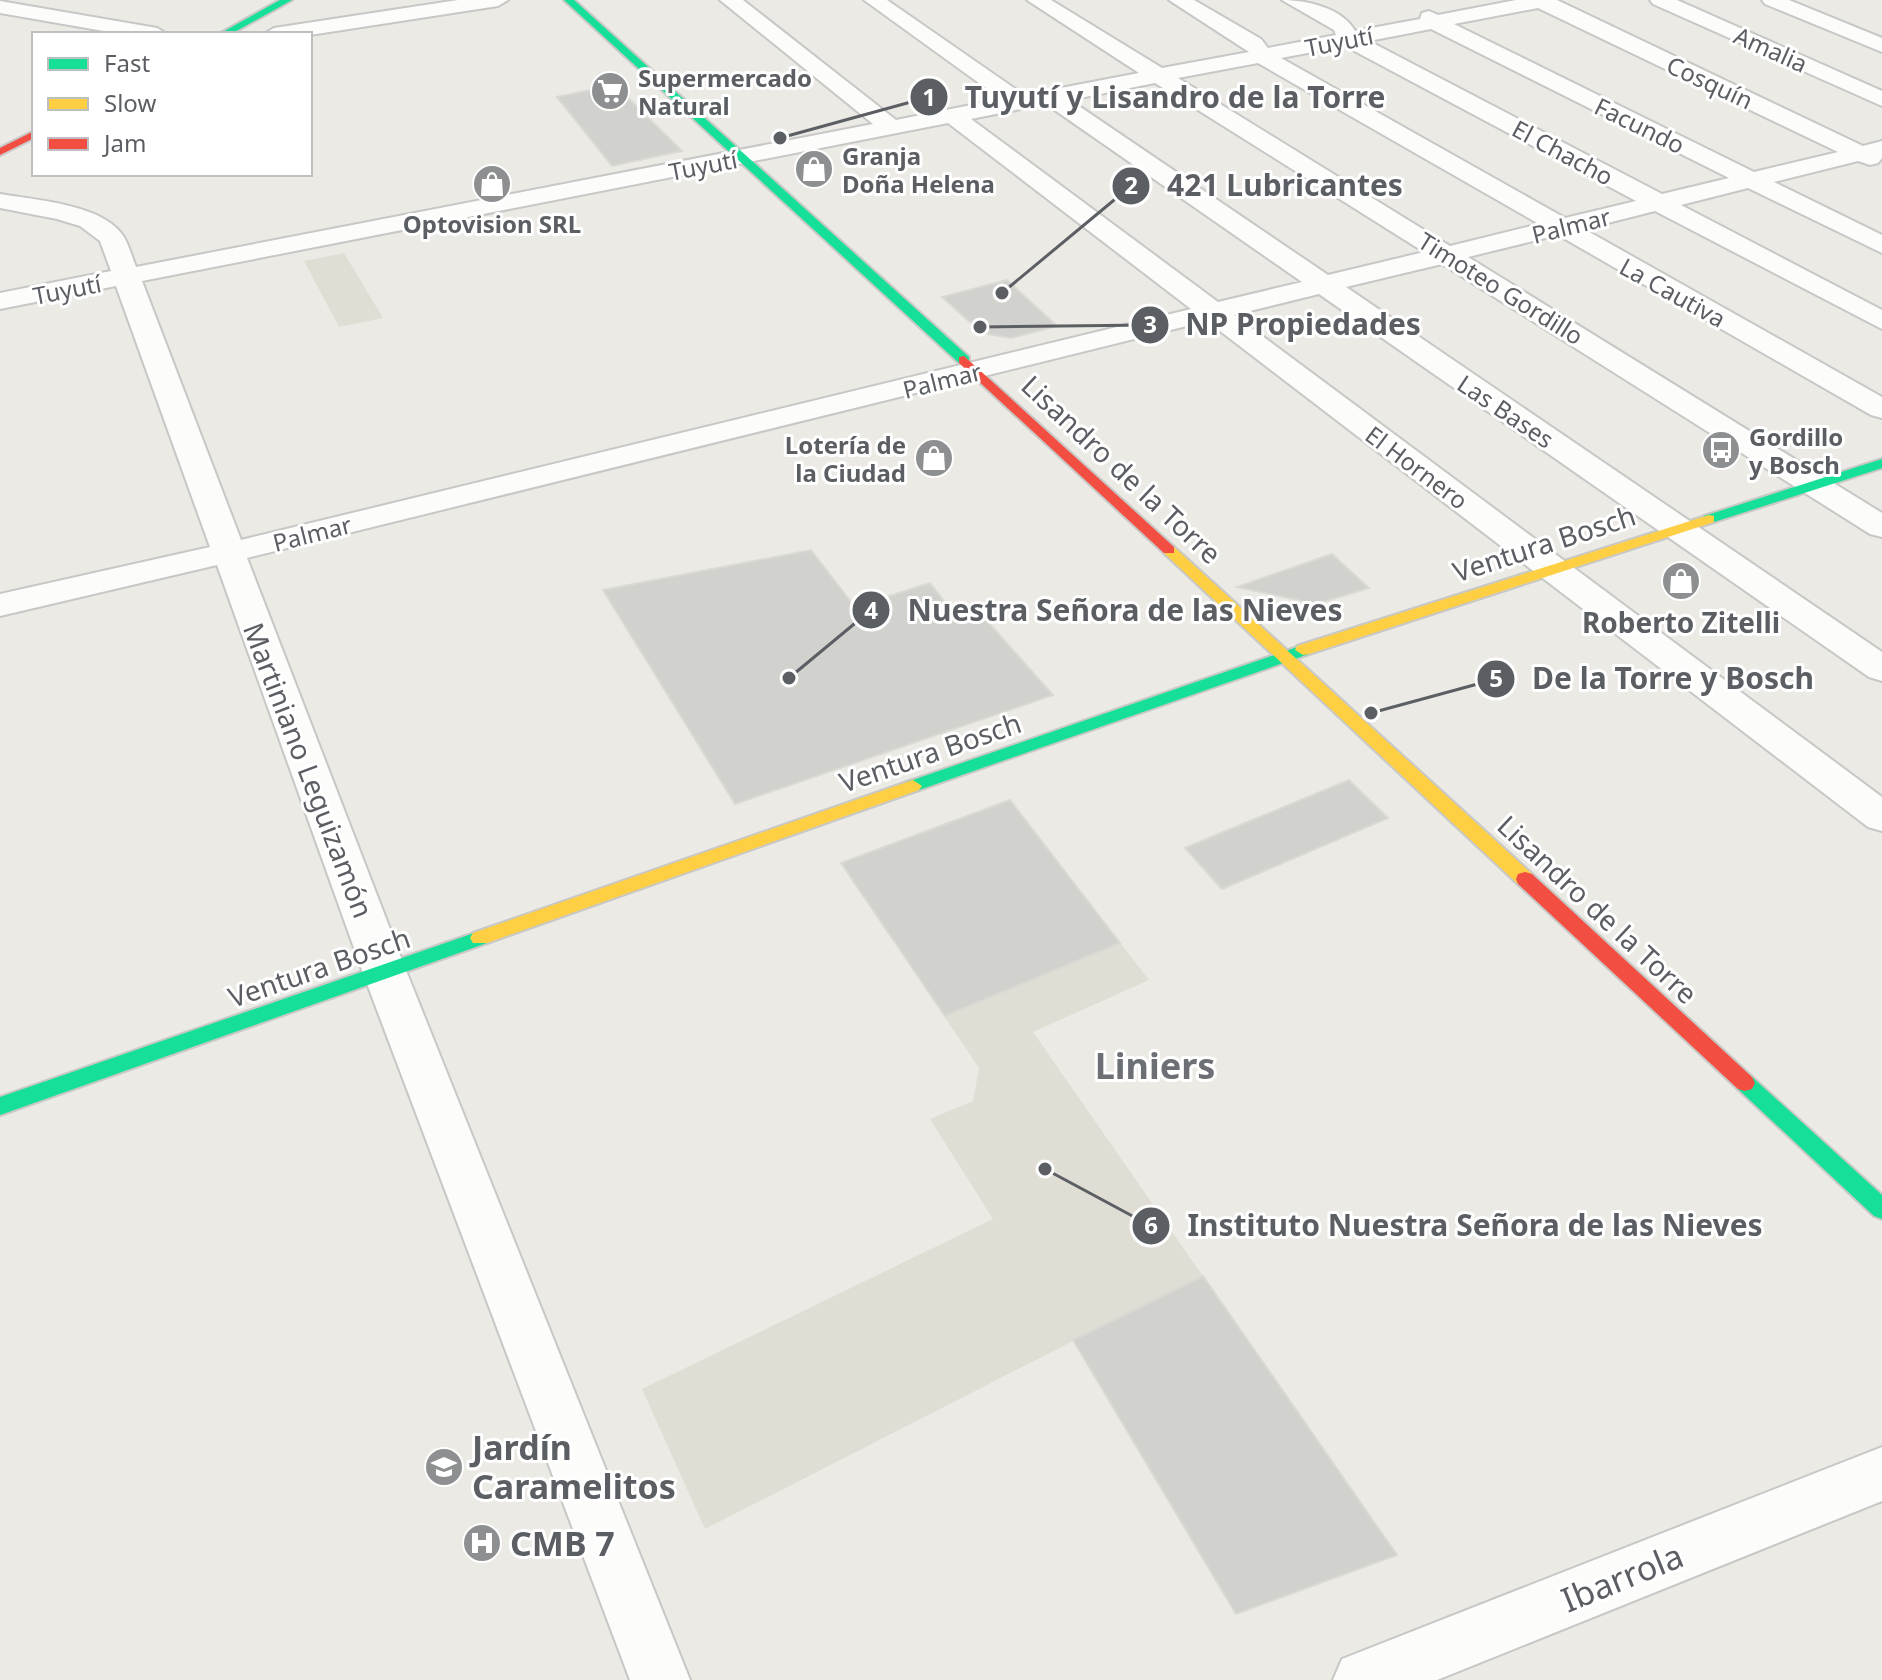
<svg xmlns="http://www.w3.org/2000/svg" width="1882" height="1680" viewBox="0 0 1882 1680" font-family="'Noto Sans',sans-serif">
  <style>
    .education { fill: #dfddd4 }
    .building { fill: #d1d1ce; stroke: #dad9d4; stroke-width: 2 }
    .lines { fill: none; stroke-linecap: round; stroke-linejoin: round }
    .street-casing { stroke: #c7c7c6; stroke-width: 4 }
    .fast-casing { stroke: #c8c8c7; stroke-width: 4 }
    .slow-casing { stroke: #c8c8c7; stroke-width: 4 }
    .jam-casing { stroke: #c8c8c7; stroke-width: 4 }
    .street { fill: #fcfcfb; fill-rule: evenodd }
    .fast { fill: #16e098; fill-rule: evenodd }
    .slow { fill: #ffcf43; fill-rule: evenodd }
    .jam { fill: #f24e42; fill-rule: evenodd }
    .labels { text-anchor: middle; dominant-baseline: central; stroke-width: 6; stroke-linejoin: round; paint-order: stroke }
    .far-street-label { font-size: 24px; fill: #5b5e63; stroke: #fff }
    .far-poi-label { font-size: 24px; font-weight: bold; fill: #5b5e63; stroke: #fff; text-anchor: start }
    .street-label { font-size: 28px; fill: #5b5e63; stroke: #fff }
    .poi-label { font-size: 28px; font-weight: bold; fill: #5b5e63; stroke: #fff }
    .near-poi-label { font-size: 34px; font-weight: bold; fill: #5b5e63; stroke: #fff; text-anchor: start }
    .near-street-label { font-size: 34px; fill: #5b5e63; stroke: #fff }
    .district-label { font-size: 36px; font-weight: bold; fill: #6c7075; stroke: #fff }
    .leader { fill: none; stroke: #5b5e63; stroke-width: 3 }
    .callout-dot { fill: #5b5e63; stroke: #fff; stroke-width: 3 }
    .mark-label { font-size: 24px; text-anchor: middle; font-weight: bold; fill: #fff }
    .callout-label { font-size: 30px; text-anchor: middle; font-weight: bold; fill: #5b5e63; stroke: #fff; stroke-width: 6; stroke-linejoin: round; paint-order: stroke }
  </style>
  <rect width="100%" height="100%" fill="#ebeae5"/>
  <path class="education" d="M344,253L383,318L339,327L304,261Z
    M1010,800L1149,980L1033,1032L1397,1555L1236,1614L1073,1341L705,1529L642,1389L993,1219L930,1119L973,1101L979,1068L841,863Z"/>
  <path class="building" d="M615,85L682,151L612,166L557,97Z
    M1007,280L1057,326L1011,338L982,333L942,297Z
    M811,550L855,607L930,583L958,619L979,612L1053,695L735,804L603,590Z
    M1332,554L1369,588L1316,604L1237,587Z
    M1349,780L1388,818L1222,889L1185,848Z
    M1010,800L1120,943L945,1016L841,863Z
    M1203,1276L1397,1555L1236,1614L1073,1340Z"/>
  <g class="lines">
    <g class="street-casing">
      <path id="street" d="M458,0H508L498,6L310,35L264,34L274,28Z
        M720,0H743L896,120L1001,99L864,0H887L1024,95L1139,73L1027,0H1051L1162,68L1249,52L1169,0H1194L1261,39L1268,48L1336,35L1334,30L1282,0C1307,0 1342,8 1355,31L1420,19L1422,13L1429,11L1438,15L1516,0H1557L1863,146L1882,141V158L1878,163L1870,165L1858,161L1774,182L1882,235V253L1748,188L1681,205L1882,310V329L1655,211L1584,229L1882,397V418L1871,415L1558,235L1468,257L1882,513V537L1870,534L1442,264L1346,287L1882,652V681L1869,677L1319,294L1234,315L1882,797V831L1868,827L1207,321L247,558L407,973L690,1680H630L363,973L217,565L0,616V594L210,547L116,286L0,309V293L111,271L100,241L80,226L57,219L0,208V194C34,200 104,204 124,237C129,246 132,257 136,267L873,124ZM1538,8L1838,152L1754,172L1454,24ZM1431,29L1729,178L1662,194L1369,41ZM1345,46L1636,201L1565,218L1281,58ZM1258,63L1539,224L1450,246L1178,78ZM1155,83L1424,252L1328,275L1070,100ZM1046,104L1302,282L1218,302L971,119ZM948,123L1191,309L241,540L142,281Z
        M1650,0H1677L1882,91V106L1653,4Z
        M1762,0H1789L1882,38V52L1765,4Z
        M0,1L157,28L167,34H121L0,13Z
        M1882,1447V1501L1437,1680H1333L1342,1659Z"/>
    </g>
    <g class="fast-casing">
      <path id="fast" d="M280,0H292L231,34H219Z
        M564,0H574L969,357V363H959Z
        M1882,459V468L1714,522H1704L1702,519L1704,516Z
        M1303,645L1311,650L1309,654L919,790H907L904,786L907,782Z
        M480,931L487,933L490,938L487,943L0,1115V1097Z
        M1745,1075L1752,1077L1882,1195V1219L1874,1216L1738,1089L1735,1083L1738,1077Z"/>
    </g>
    <g class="slow-casing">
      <path id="slow" d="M1709,515L1714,516V522L1309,654L1303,655L1295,650L1297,646Z
        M1169,546L1174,547L1532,874L1534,879L1532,884H1518L1164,553L1162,550Z
        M913,780L922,786L919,790L487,943H473L470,938L473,933Z"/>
    </g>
    <g class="jam-casing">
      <path id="jam" d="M34,131V138L0,155V148Z
        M964,356L1174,547V553H1164L959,363V357Z
        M1525,872L1532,874L1752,1077L1755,1083L1752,1089L1745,1091L1738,1089L1518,884L1516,879L1518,874Z"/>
    </g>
    <use href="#street" class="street"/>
    <use href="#fast" class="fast"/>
    <use href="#slow" class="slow"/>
    <use href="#jam" class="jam"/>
  </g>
  <defs>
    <g id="supermarket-disc" transform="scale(2)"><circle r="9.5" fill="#8d8f90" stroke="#fff"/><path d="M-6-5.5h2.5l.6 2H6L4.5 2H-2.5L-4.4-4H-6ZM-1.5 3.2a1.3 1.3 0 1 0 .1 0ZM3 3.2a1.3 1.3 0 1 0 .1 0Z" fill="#fff"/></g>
    <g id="shop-disc" transform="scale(2)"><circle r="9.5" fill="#8d8f90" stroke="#fff"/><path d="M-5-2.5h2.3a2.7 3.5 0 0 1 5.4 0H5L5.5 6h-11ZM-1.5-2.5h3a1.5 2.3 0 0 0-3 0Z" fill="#fff"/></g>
    <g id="bus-disc" transform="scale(2)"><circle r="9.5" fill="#8d8f90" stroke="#fff"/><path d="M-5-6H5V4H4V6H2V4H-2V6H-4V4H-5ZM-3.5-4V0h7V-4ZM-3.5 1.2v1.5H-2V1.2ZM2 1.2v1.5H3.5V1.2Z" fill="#fff"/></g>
    <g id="school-disc" transform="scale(2)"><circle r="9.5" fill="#8d8f90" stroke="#fff"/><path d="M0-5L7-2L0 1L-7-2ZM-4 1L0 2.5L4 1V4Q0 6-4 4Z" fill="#fff"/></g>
    <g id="hospital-disc" transform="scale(2)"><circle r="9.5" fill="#8d8f90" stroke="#fff"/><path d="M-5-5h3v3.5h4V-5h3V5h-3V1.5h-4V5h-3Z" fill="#fff"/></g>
  </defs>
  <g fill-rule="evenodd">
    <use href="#supermarket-disc" x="610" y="91"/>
    <use href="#shop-disc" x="814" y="169"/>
    <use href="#shop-disc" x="492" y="184"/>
    <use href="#bus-disc" x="1721" y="450"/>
    <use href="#shop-disc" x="934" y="458"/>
    <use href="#shop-disc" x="1681" y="581"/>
    <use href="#school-disc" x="444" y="1467"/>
    <use href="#hospital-disc" x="482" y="1543"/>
  </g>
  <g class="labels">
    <g class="far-street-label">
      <text transform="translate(1339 41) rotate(-11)">Tuyutí</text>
      <text transform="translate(1771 49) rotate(24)">Amalia</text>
      <text transform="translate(1710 82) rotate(25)">Cosquín</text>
      <text transform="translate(1640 125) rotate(26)">Facundo</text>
      <text transform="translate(1563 152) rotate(28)">El Chacho</text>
      <text transform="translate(703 165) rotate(-11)">Tuyutí</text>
      <text transform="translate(1571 225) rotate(-14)">Palmar</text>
      <text transform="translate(1501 288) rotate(32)">Timoteo Gordillo</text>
      <text transform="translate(67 289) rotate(-11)">Tuyutí</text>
      <text transform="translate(1673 292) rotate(29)">La Cautiva</text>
      <text transform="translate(942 380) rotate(-14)">Palmar</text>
      <text transform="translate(1506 411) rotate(34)">Las Bases</text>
      <text transform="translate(1417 467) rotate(37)">El Hornero</text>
      <text transform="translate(312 533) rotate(-14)">Palmar</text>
    </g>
    <g class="far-poi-label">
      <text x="638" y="77">Supermercado<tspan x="638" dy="28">Natural</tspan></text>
      <text x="842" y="155">Granja<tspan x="842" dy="28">Doña Helena</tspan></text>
      <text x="492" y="223" text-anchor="middle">Optovision SRL</text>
      <text x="1749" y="436">Gordillo<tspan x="1749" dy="28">y Bosch</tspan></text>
      <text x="906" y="444" text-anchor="end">Lotería de<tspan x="906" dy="28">la Ciudad</tspan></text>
    </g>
    <g class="street-label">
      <text transform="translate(1122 469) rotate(43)">Lisandro de la Torre</text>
      <text transform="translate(1544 543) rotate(-18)">Ventura Bosch</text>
      <text transform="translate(930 752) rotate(-19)">Ventura Bosch</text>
      <text transform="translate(309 770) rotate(69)">Martiniano Leguizamón</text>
      <text transform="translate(1598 909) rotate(43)">Lisandro de la Torre</text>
      <text transform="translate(319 967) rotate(-19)">Ventura Bosch</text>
    </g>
    <g class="poi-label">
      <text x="1681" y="622">Roberto Zitelli</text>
    </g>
    <g class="near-poi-label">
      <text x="472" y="1447">Jardín<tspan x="472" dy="39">Caramelitos</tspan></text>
      <text x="510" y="1543">CMB 7</text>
    </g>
    <g class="near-street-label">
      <text transform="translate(1622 1577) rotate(-22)">Ibarrola</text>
    </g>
    <g class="district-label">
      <text x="1155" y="1065">Liniers</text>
    </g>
  </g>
  <path class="leader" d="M780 138L929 97M1002 293L1131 186M980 327L1150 325M789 678L871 610M1371 713L1496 679M1045 1169L1151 1226"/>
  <g class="callout-dot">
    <circle cx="780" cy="138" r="8"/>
    <circle cx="1002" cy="293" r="8"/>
    <circle cx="980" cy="327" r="8"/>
    <circle cx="789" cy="678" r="8"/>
    <circle cx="1371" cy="713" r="8"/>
    <circle cx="1045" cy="1169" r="8"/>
    <circle cx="929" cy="97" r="20"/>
    <circle cx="1131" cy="186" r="20"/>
    <circle cx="1150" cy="325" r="20"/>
    <circle cx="871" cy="610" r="20"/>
    <circle cx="1496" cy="679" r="20"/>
    <circle cx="1151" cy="1226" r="20"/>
  </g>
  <g class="mark-label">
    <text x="929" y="106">1</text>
    <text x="1131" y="194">2</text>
    <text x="1150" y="333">3</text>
    <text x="871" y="619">4</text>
    <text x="1496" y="687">5</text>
    <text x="1151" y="1234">6</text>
  </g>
  <g class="callout-label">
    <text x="1175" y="108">Tuyutí y Lisandro de la Torre</text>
    <text x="1285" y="196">421 Lubricantes</text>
    <text x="1303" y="335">NP Propiedades</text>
    <text x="1125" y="621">Nuestra Señora de las Nieves</text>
    <text x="1673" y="689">De la Torre y Bosch</text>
    <text x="1475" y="1236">Instituto Nuestra Señora de las Nieves</text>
  </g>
  <rect x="32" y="32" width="280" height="144" fill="#ffffff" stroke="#bdbfc1" stroke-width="2"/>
  <rect x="48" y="58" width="40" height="12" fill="#16e098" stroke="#bdbfc1" stroke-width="2"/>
  <text x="104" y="72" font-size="24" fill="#5b5e63">Fast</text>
  <rect x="48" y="98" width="40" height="12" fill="#ffcf43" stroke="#bdbfc1" stroke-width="2"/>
  <text x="104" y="112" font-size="24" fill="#5b5e63">Slow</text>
  <rect x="48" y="138" width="40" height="12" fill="#f24e42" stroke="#bdbfc1" stroke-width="2"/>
  <text x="104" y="152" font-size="24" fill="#5b5e63">Jam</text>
</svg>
